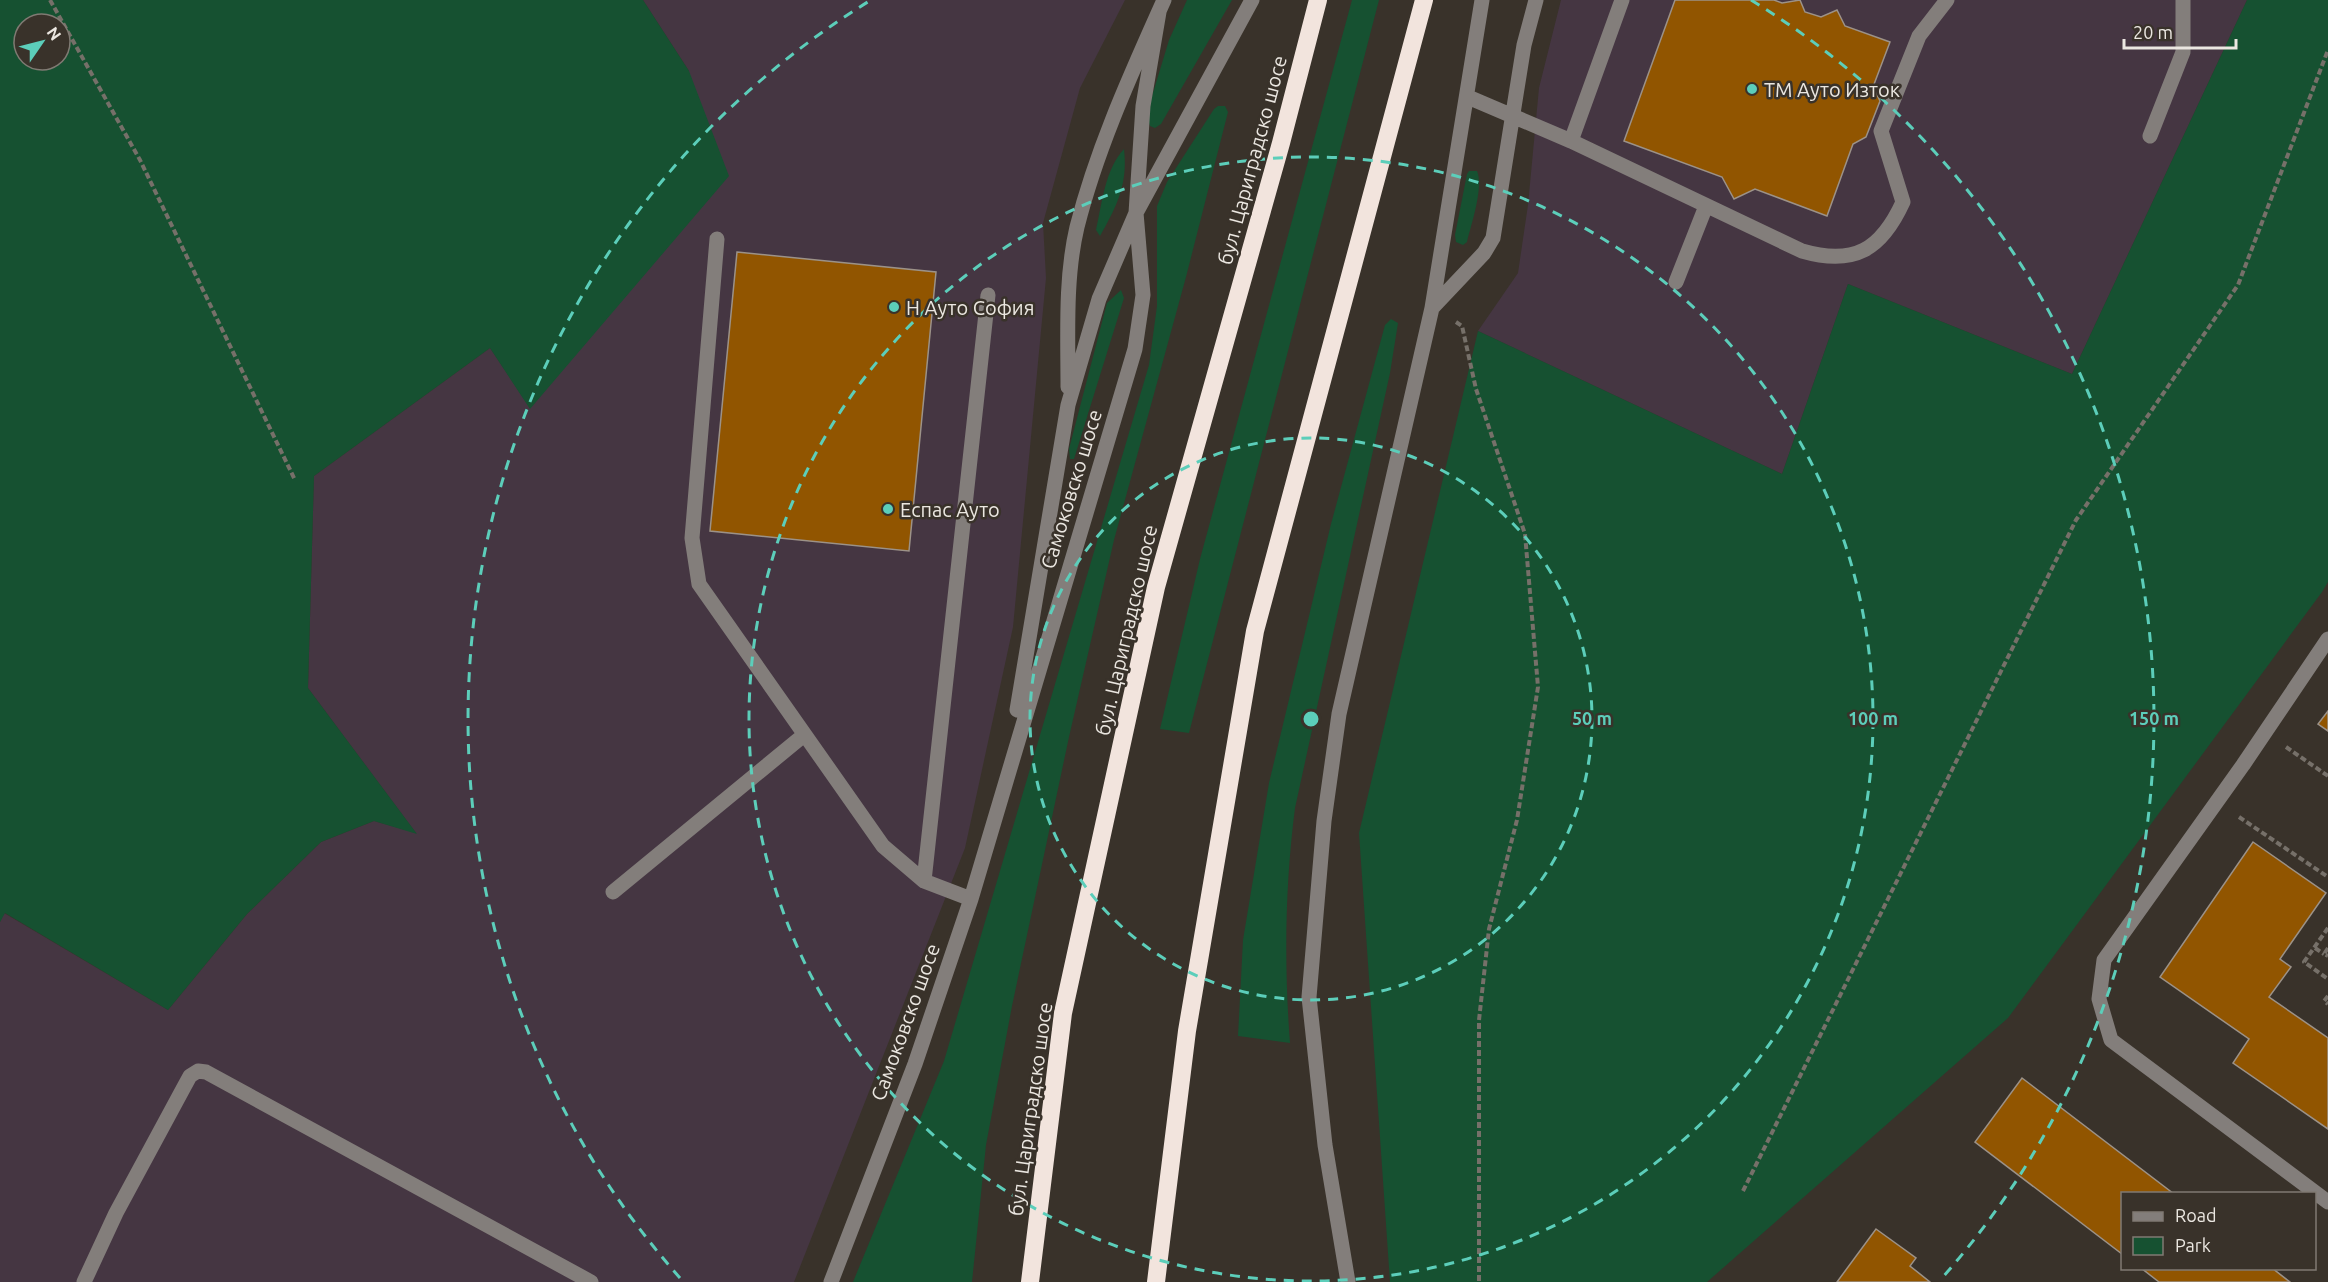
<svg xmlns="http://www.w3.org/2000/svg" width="2328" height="1282" viewBox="0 0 2328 1282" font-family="Ubuntu,sans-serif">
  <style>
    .commercial { fill: #453642 }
    .green { fill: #165131; fill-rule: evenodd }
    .building { fill: #915500; stroke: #9c9288; stroke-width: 1.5 }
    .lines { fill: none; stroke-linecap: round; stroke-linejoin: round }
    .path { stroke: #767069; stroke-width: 4; stroke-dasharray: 6 3; stroke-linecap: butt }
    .minor { stroke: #837e7b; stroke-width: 15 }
    .highway { stroke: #f2e4dd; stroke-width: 18 }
    .ring { fill: none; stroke: #5cceba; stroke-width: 3; stroke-dasharray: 10 8 }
    .poi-dot { fill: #5cceba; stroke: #39322a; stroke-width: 2 }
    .labels { text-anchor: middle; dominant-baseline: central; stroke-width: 5; stroke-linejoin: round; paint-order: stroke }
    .poi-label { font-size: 20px; fill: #ebe7e1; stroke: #39322a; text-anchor: start }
    .street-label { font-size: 20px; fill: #ebe7e1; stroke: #39322a }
    .centre { fill: #5cceba; stroke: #39322a; stroke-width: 3 }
    .ring-label { font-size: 18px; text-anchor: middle; font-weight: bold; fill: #5cceba; stroke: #39322a; stroke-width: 5; stroke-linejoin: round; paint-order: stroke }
  </style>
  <rect width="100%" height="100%" fill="#39322a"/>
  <path class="commercial" d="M643,0H1125L1080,88L1043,223L1046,278L1013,627L965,848L794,1282H0V922L4,913L168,1010L247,914L321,842L374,821L416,833L308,688L314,476L490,348L530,408L689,71Z
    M1561,0H2247L2072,374L1848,284L1782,474L1478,331L1518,273L1528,205L1539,88Z"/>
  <path class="green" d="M0,0H643L689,71L729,176L530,409L490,348L314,476L308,688L417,834L374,821L321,842L247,914L168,1010L5,913L0,922ZM24,24H60V60H24Z
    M1187,0H1232L1161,124L1155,128L1150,126L1147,117L1149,106L1169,40Z
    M1352,0H1379L1189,733L1160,729L1200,559Z
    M2247,0H2328V582L2322,592L2008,1018L1707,1282H1390L1359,833L1478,331L1782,474L1848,284L2072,374Z
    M1218,106H1225L1228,112L1186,277L1114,540L1069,737L1012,1006L986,1145L972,1282H853L944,1061L1149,365L1157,306V206L1167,182L1214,109Z
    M1124,149C1128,184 1117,206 1100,236L1096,230C1102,204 1105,169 1124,149Z
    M1469,171H1477C1484,187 1471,225 1467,242L1463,245L1456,242L1455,235L1467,174Z
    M1121,290L1124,298L1074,459H1070L1069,449L1107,303Z
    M1391,319L1398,323L1390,373L1295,808C1285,886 1284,965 1290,1043L1238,1036L1243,940L1269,783L1331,524L1385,325Z"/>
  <path class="building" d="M1675,0H1774L1782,3L1800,0L1805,12L1821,17L1837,10L1845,26L1890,42L1873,87L1880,101L1866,137L1853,144L1827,216L1755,189L1734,199L1722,177L1624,141Z
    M737,252L936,272L909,551L710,531Z
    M2328,711V731L2318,724Z
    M2253,842L2326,893L2280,959L2291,967L2269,997L2328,1038V1129L2233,1063L2249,1039L2160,977Z
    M2022,1078L2174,1194H2122V1254L1975,1142Z
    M1876,1229L1916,1258L1910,1266L1930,1282H1837Z
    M2141,1268H2272L2290,1282H2159Z"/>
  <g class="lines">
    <path class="path" d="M50,0L140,160L295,480
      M1456,322L1462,326L1476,389L1525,534L1538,687L1517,820L1489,929L1479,1020V1282
      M2286,747L2328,776
      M2239,817L2328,877
      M2328,928L2304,962L2328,979
      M2315,948L2324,954
      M2328,948L2324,954L2328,956
      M2328,996L2324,1001L2328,1004
      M1743,1191L2076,520L2238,285L2328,50"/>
    <path class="minor" d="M1468,97L1571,141L1622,0
      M2150,136L2183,52V0
      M1571,141L1802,251C1854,266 1881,250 1903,202L1881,131L1919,36L1947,0
      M717,239L692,538L699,584L883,846L924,881L971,899
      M1676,282L1706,206
      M1432,308L1484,253L1493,238L1524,45L1536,0
      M1068,387C1068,334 1065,278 1077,227C1097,148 1131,74 1164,0
      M2328,639L2243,765L2104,960L2099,999L2111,1040L2328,1202
      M1017,710L1068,405L1099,299L1136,213L1252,0
      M924,881L988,295
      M613,892L804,735
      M84,1282L116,1213L184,1087L190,1076L198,1071L206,1072L591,1282
      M831,1282L915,1064L971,899L1135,349L1143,295L1136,213L1143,106L1159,12
      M1348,1282L1325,1145L1309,997L1324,821L1339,714L1432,308L1482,0"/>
    <path class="highway" d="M1030,1282L1063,1013L1156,587L1281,143L1318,0
      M1156,1282L1187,1031L1255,631L1424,0"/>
  </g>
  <g class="ring">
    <circle cx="1311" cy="719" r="281"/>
    <circle cx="1311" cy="719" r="562"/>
    <path d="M680 1278A843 843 0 0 1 871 0M1751 0A843 843 0 0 1 1942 1278"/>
  </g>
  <g class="poi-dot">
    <circle cx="1752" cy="89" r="6"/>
    <circle cx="894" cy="307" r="6"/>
    <circle cx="888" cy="509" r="6"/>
  </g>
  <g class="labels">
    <g class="poi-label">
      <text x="1764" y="89">ТМ Ауто Изток</text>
      <text x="906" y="307">Н Ауто София</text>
      <text x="900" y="509">Еспас Ауто</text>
    </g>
    <g class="street-label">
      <text transform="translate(1252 160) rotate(-75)">бул. Цариградско шосе</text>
      <text transform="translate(1071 489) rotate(-73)">Самоковско шосе</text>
      <text transform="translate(1126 630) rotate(-77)">бул. Цариградско шосе</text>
      <text transform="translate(905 1022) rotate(-70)">Самоковско шосе</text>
      <text transform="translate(1030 1109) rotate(-82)">бул. Цариградско шосе</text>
    </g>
  </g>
  <circle cx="1311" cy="719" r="9" class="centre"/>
  <g class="ring-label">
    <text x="1592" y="725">50 m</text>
    <text x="1873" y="725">100 m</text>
    <text x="2154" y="725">150 m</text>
  </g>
  <rect x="2121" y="1192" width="195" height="78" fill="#39322a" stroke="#807a73" stroke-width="1.5"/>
  <rect x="2133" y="1212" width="30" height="9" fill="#837e7b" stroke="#807a73" stroke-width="1.5"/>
  <text x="2175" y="1222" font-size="18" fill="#ebe7e1">Road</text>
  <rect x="2133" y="1237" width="30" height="18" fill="#165131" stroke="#807a73" stroke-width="1.5"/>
  <text x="2175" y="1252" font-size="18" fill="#ebe7e1">Park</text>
  <g transform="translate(42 42) rotate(55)"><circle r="28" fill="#39322a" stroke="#807a73" stroke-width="1.5"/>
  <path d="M0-4.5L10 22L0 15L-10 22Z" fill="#5cceba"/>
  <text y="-9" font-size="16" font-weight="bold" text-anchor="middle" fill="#ebe7e1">N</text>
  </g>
  <path d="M2124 39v9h112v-9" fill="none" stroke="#ebe7e1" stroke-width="3"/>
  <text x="2133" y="39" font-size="18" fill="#ebe7e1" stroke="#39322a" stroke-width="4.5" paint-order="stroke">20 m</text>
</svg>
